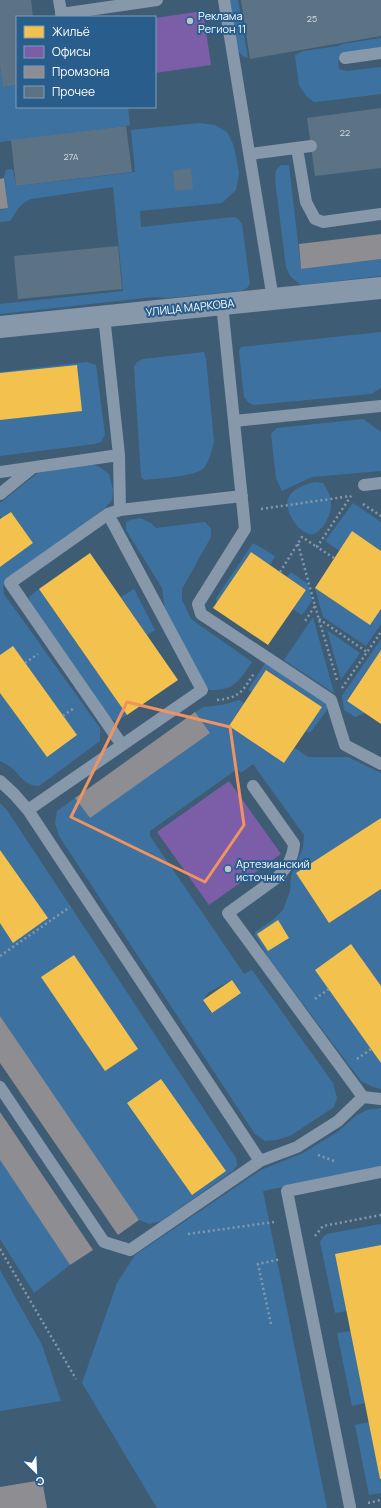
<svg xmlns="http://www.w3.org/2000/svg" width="381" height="1508" viewBox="0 0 381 1508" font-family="Manrope,sans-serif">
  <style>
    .green { fill: #3d72a0; fill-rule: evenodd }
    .homes { fill: #f2c14e }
    .offices { fill: #7b5ea7 }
    .industry { fill: #8d8d92 }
    .building { fill: #5c7386 }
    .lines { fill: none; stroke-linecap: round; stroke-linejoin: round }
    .path { stroke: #8698a9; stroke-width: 2.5; stroke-dasharray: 2 3; stroke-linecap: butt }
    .service { stroke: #8698a9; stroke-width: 12 }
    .tertiary { stroke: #8698a9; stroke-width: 22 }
    .marked { fill: none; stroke: #f09361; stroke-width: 3; stroke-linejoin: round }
    .poi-dot { fill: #bcc6cf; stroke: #295d8b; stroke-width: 1.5 }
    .labels { text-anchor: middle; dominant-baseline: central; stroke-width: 4; stroke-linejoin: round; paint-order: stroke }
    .number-label { font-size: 9px; fill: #d6dce1 }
    .poi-label { font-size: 11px; fill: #fff; stroke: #295d8b; text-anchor: start }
    .street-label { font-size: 11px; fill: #fff; stroke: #295d8b }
  </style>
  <rect width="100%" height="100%" fill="#3f5c75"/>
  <path class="green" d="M229,0H238L248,58L243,56L237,50Z
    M381,38V48L343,54L338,61L339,69L347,71L381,67V94L325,101L314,102L306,96L299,85L295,55L303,51L339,46L342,44Z
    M0,66L3,87L17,85V107H128L130,125L126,126L0,142Z
    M199,123L215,125L227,132L234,146L239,173L236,190L222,203L140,211L141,227L234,217L238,219L242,224L250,284L247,288L241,291L167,298L154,297L0,314V304L123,291L113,187L31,199C16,206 19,210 10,221L0,222V210L8,208L4,177L6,170L11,169L13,170L16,186L135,172L131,130Z
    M281,165H289L301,269L381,259V276L301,285L290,276L286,267L275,180L276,170Z
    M381,332V388L371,394L253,405L248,402L244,397L239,351L241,347Z
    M204,352L206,359L214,441C213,447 209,462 204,468C195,477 158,478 145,480L141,477L134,367L137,362L143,359Z
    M87,362L96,365L97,373L105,435L101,442L95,444L0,456V372Z
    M363,419L381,432V471L312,477L282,491L276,478L271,434L277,428Z
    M89,464L98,466L109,474L113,490L112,500L105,508L5,580L3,587L4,594L100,728V741L39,786C22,785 21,774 9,766C6,764 3,763 0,761V567L33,543L11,512L2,518L0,516V503L38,473Z
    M314,482L323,483C328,491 331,496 331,505C332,514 320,537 309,534C296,530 281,507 290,495C296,487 305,485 314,482Z
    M353,503L381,522V551L353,532L340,551L325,541Z
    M140,518L151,523L156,528L205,522L211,529V537L182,589V600L191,619L252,662C239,681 234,691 209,690L165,612L162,588L126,530V522L130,520Z
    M253,543L275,556L270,565L251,552L217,603L216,598Z
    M291,572L308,584L312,601L302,615L293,609L306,590L287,577Z
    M315,588L370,624L379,611L381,612V624L366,646L323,617Z
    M39,589L127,715L116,721L110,718L30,601L29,597Z
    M134,589L155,630L147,635L121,597Z
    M313,617L334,693L284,660Z
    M327,630L360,653L341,680Z
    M381,639V650L347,700L365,713L355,717L344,710L342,696Z
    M266,662L327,702L328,706L327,710L310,733L306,731L322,707L267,670L252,692L248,690Z
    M239,700L244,703L229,726L284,763L295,748L308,757H348L381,773V818L296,873L329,923L381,889V1089L373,1087L361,1081L270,960L255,935V932L274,919L283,910L290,891L291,876L303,848L304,835L253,764L241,773L237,769L150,831V836L244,974L252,970L333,1083L337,1098L334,1107L290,1136L276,1140L265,1141L255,1134L59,836L55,823L57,811L75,798L90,818L209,733L195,712L204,707L222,705ZM232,980L241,993L211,1013L203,1000L209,992Z
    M0,803L7,810L236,1158L237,1165L233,1171L161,1221L149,1224L139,1220L0,1016Z
    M381,1108V1167L263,1191L327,1508H157L82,1383L117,1283L135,1255L261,1170L303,1153L339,1131L357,1115L367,1110Z
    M0,1160L70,1265L34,1293L0,1239Z
    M381,1224V1245L347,1311L335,1313L320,1242L323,1237L327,1234Z
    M0,1270L42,1345L61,1401L0,1411Z
    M351,1331L365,1403L352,1406L337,1333Z
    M369,1422L381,1483V1493L369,1495L355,1425Z"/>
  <path class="homes" d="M77,365L82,411L0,420V373Z
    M11,512L33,543L0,567V519Z
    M352,531L381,551V609L370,625L315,588Z
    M251,552L306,590L268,645L213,608Z
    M90,553L178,680L127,715L39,589Z
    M13,646L77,735L47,757L0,693V655Z
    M381,650V724L347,701Z
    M266,670L322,707L284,763L229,726Z
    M381,818V889L329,923L296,873Z
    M0,850L48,918L13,943L0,923Z
    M278,920L289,938L268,951L257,934Z
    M351,944L381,986V1063L315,970Z
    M74,955L138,1049L105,1071L41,977Z
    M232,980L241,993L212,1013L203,1000Z
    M161,1079L226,1171L192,1195L127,1103Z
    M381,1245V1479H380L335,1254Z"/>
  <path class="offices" d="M203,11L211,65L155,73V18Z
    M229,781L281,854L209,905L157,832Z"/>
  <path class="industry" d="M4,178L8,208L0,209V179Z
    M381,234V259L301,269L299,244Z
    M195,712L210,733L90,818L75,798Z
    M0,1016L139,1220L118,1235L0,1063Z
    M0,1112L93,1250L70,1265L0,1160Z
    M42,1480L47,1508H0V1487Z"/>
  <path class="building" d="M0,0H31L33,17H17V85L3,87L0,66Z
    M241,0H381V36L250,59Z
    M381,108V168L315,176L307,118Z
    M126,126L132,172L16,186L11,140Z
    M191,168L193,189L175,191L173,171Z
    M118,246L122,289L18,299L14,256Z"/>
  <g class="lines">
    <path class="path" d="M363,504L381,516
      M261,509L351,496
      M298,544L315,606L305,621
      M334,558L317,547L351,496
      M280,572L302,537L317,547
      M315,606L337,680
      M319,619L367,652
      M25,663L38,654
      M342,688L381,632
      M217,700C241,698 243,690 255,672
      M63,716L74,708
      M0,956L70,907
      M315,999L329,989
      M357,1059L371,1049
      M318,1155L334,1161
      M188,1234L274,1222
      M315,1236L323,1226L381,1215
      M0,1249L76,1379
      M271,1324L258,1264L281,1259
      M368,1503L381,1500"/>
    <path class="service" d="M59,0L62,17
      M224,0L273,299
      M61,14L157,0
      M345,58L381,53
      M297,148L306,202L315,219L323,222L381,214
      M250,154L311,146
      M222,304L245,529L198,604L201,614L331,700L345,745L381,764
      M104,316L119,455L120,510L108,514
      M234,421L381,406
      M0,472L119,455
      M364,485L381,483
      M0,494L32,468
      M120,510L242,496
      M0,781L14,794L28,810L260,1161
      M253,786L294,844C293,858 287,867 278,877L228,913L363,1097L381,1099
      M28,810L202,690L108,514L10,583L122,745
      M0,1087L104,1242L130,1250L260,1161L297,1147L338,1121L363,1097
      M350,1507L287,1191L381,1172"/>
    <path class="tertiary" d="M0,327L381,288"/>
  </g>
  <path class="marked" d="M127,702L230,727L244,825L205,882L71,817Z"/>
  <g class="poi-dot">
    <circle cx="190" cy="21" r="4"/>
    <circle cx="228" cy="869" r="4"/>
  </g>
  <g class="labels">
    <g class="number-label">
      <text x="312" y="18">25</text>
      <text x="345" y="132">22</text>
      <text x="71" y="156">27А</text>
    </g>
    <g class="poi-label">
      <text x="198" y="15">Реклама<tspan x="198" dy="13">Регион 11</tspan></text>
      <text x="236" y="863">Артезианский<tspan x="236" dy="13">источник</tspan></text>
    </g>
    <g class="street-label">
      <text transform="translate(190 307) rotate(-6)">УЛИЦА МАРКОВА</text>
    </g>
  </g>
  <rect x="16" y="16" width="140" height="92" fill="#295d8b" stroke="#7f9eb9"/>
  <rect x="24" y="26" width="20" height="12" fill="#f2c14e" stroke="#7f9eb9"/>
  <text x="52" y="36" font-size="12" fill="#ffffff">Жильё</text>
  <rect x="24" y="46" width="20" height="12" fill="#7b5ea7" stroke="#7f9eb9"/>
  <text x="52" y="56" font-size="12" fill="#ffffff">Офисы</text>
  <rect x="24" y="66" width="20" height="12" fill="#8d8d92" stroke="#7f9eb9"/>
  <text x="52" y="76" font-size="12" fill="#ffffff">Промзона</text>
  <rect x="24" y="86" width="20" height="12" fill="#5c7386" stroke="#7f9eb9"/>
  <text x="52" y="96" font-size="12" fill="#ffffff">Прочее</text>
  <g transform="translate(36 1472) rotate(156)" stroke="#295d8b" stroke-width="3" paint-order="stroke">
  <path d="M0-3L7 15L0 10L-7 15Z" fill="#ffffff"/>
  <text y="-6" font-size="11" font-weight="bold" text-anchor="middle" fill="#ffffff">С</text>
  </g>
</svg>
